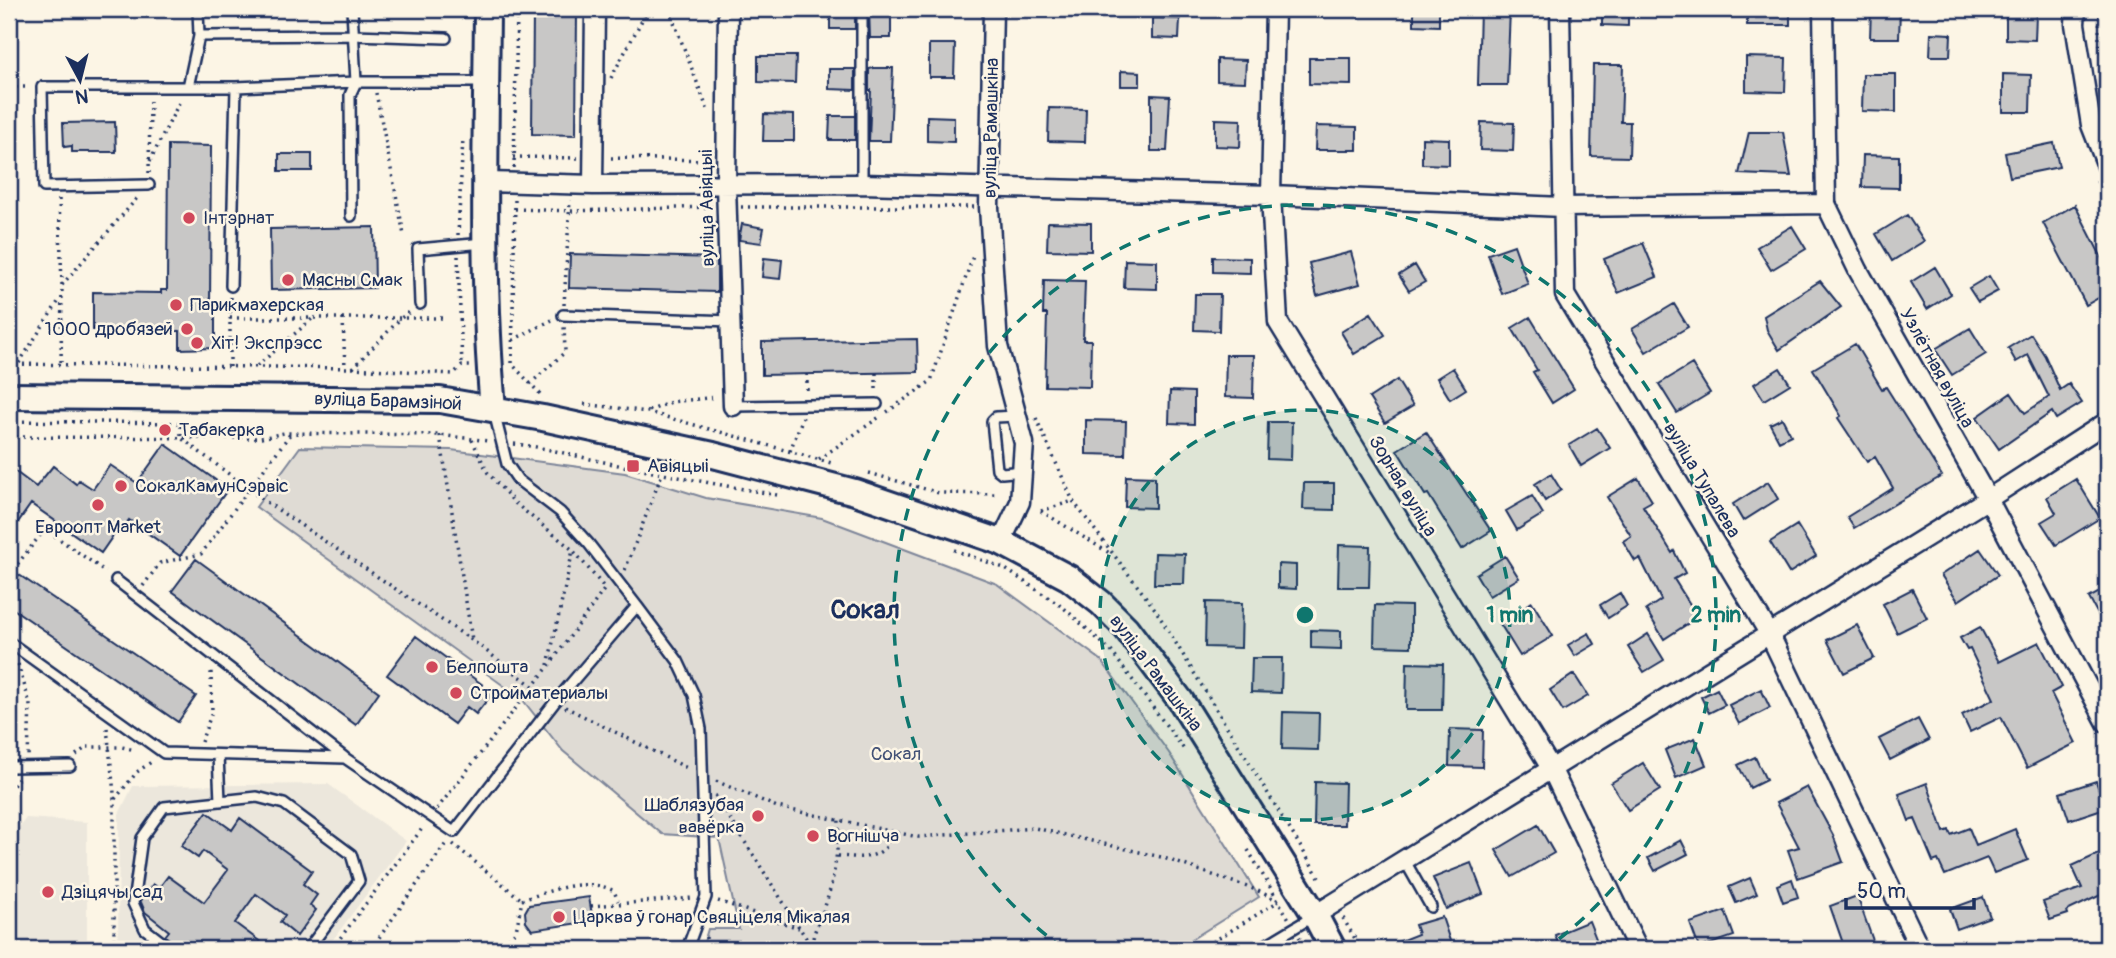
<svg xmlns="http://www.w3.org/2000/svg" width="2116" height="958" viewBox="0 0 2116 958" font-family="Pangolin,sans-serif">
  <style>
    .built { fill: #ece7dc }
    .green { fill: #dfdbd4; stroke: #7d8599; stroke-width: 2 }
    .building { fill: #c8c7c6; stroke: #1b2f5e; stroke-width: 2 }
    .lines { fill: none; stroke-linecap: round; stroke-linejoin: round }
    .lane-casing { stroke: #1b2f5e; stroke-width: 14 }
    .street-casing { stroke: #1b2f5e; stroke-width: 23 }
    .secondary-casing { stroke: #1b2f5e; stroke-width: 30 }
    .path { stroke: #1b2f5e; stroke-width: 3.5; stroke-dasharray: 2 5; stroke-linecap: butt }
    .lane { stroke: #fcf5e5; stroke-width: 9 }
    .street { stroke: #fcf5e5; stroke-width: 18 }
    .secondary { stroke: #fcf5e5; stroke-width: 24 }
    .ring { fill: none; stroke: #0f766e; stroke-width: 3.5; stroke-dasharray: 12 9 }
    .poi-dot { fill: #d1495b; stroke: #fcf5e5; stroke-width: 2.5 }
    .labels { text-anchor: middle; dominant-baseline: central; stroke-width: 5; stroke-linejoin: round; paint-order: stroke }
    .street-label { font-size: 19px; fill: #1b2f5e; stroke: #fcf5e5 }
    .poi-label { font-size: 19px; fill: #1b2f5e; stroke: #fcf5e5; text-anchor: start }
    .park-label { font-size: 19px; fill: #425176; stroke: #fcf5e5 }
    .district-label { font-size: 26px; font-weight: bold; fill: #1b2f5e; stroke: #fcf5e5 }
    .centre { fill: #0f766e; stroke: #fcf5e5; stroke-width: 3.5 }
    .ring-label { font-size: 21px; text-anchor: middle; font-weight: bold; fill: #0f766e; stroke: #fcf5e5; stroke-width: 5; stroke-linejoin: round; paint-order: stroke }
  </style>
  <rect width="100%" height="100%" fill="#fcf5e5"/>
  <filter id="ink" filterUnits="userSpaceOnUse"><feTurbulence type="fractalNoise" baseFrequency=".0143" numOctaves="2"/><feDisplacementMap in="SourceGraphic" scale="14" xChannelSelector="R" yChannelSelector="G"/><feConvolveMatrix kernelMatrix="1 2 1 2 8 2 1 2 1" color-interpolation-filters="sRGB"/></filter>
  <g filter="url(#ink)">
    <path class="built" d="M328,784L406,841L326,949H118L119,814L133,786Z
      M26,818L87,822V949H9V830L15,833Z"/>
    <path class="green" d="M300,447L451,450L625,473L706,498L822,518L997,584L1101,660L1169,753L1259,897L1176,949H702L708,929H739L719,838L662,834L563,751L522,699L256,507Z"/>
    <path class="building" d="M533,9H577L576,135L532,134Z
      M830,9H855V29H830Z
      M869,9H891V38H870Z
      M1480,9H1510L1507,85H1478Z
      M1602,9H1628V26L1602,25Z
      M1747,9H1790V25H1747Z
      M1871,9H1900L1899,38H1870Z
      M1414,10L1439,11V26L1414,25Z
      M2006,13L2036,14L2035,40L2006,39Z
      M1152,18L1180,19L1179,39L1152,38Z
      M1931,33L1951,34L1950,56H1930Z
      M929,44H955L954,77H929Z
      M758,56H796L795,83L758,82Z
      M1746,57L1786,58L1785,92L1746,91Z
      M1309,58H1351V85L1309,84Z
      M1217,59L1246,60L1245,82L1217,81Z
      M1593,65H1623L1621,122H1630L1629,157L1591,156Z
      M874,68H893L890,141H869L871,90H869V69Z
      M829,69H855V90L829,89Z
      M1121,71L1140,72V86H1121Z
      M1863,74H1896V112L1862,111Z
      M2003,74L2031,75L2030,112H2003Z
      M1151,95L1170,96L1167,151H1151Z
      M1049,108L1086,109L1085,142L1048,141Z
      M764,114L794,115V141H763Z
      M830,116H855V140H829Z
      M927,116L954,117V142L927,141Z
      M1215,119L1241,120L1240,147L1215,146Z
      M115,122L116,152H72V146L64,147L63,123Z
      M1481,122L1514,123L1513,151L1480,150Z
      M1316,126L1357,127V150H1315Z
      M1749,132H1783L1791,176L1739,174Z
      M1422,138L1449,139V165L1422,164Z
      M2054,143L2059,167L2010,177L2005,153Z
      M168,145L211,146L210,307H215V348L180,349V331L93,330V292L161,293V290H167Z
      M279,154H312V171H279Z
      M1863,155L1899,156V188L1862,187Z
      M2075,205L2107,268V293L2086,305L2043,223Z
      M1907,215L1924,241L1892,261L1876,234Z
      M1048,222L1091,223V251L1047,250Z
      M742,224L764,228L761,243L739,240Z
      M1792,226L1806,249L1771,270L1757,247Z
      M374,227L375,288L271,290L270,229Z
      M1643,243L1657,277L1618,293L1604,259Z
      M1514,245L1528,284L1502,294L1488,254Z
      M1351,252L1360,284L1317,296L1309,263Z
      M570,254L717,258V292L569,288Z
      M1213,257L1250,258V273L1213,272Z
      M764,258L782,260L780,279L762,277Z
      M1125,260L1157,261V289L1124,288Z
      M1415,265L1425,282L1409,291L1399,275Z
      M1935,267L1951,294L1927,309L1911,282Z
      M1989,276L1998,291L1978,302L1969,288Z
      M1044,280L1085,281L1083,340H1091L1090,387L1045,386L1047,314H1043Z
      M1820,281L1841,307L1779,350L1767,330L1764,316Z
      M1195,294H1220L1219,331L1194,330Z
      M1674,304L1688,327L1646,352L1632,329Z
      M1371,313L1385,335L1354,354L1341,332Z
      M1530,317L1574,389L1552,403L1533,372L1537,370L1512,328Z
      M1970,328L1986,354L1952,375L1935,349Z
      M2031,334L2045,356L2060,390L2069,384L2082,403L2056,419L2052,412L1999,449L1977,417L2011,393L2025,413L2049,397L2028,355L2016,362L2008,348Z
      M917,339L918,372L762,375V342Z
      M1855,344L1882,389L1886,387L1942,476L1854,528L1847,517L1893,488L1875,457L1867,462L1838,418L1841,416L1813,369Z
      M1226,355H1254L1253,398L1225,397Z
      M1692,364L1710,393L1677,413L1659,384Z
      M1453,368L1466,389L1450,399L1437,378Z
      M1780,368L1790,384L1764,400L1754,384Z
      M1397,380L1413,406L1385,423L1369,398Z
      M1170,391L1194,392V424L1169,423Z
      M1782,418L1791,435L1779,441L1770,424Z
      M1086,420L1126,421L1125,455L1086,454Z
      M1268,422H1292L1291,460L1267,459Z
      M1597,428L1610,448L1581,466L1569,445Z
      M1426,432L1491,531L1462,549L1428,494L1425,495L1397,450Z
      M165,444L228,489L180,556L129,520L120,532L117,530L101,553L31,504L9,535V467L36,487L53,466L76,484L79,480L93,489L110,465L137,483Z
      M1551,474L1561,490L1545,501L1535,484Z
      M1126,476L1155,477V508L1125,507Z
      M1638,478L1652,501L1643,506L1672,553L1674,551L1685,573L1674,579L1698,617L1664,639L1646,610L1661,600L1640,558L1635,561L1623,541L1631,536L1607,497Z
      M2076,479L2100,518L2056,545L2041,522L2056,513L2047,497Z
      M1768,482L1778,499L1743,521L1733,504Z
      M1304,483H1334V510L1303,509Z
      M1532,496L1543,514L1517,530L1506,511Z
      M1797,525L1816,556L1789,573L1770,542Z
      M1339,545L1370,546L1369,587H1338Z
      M1980,549L1998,575L1958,601L1941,575Z
      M1155,553L1185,554L1184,584H1154Z
      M1505,556L1519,578L1489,596L1476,574Z
      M196,559L379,692L356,725L172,591Z
      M1278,564L1296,565V589L1278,588Z
      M9,568L196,696L178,722L9,606Z
      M2107,588V631L2089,598Z
      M1912,589L1927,618L1897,633L1883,604Z
      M1620,593L1627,606L1608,618L1600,605Z
      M1206,602L1242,603L1241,648L1205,647Z
      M1532,602L1553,636L1520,656L1499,622Z
      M1375,605L1411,606V647L1374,646Z
      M1857,625L1874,658L1844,673L1827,640Z
      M1980,627L1999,662L2039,642L2062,687L2051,693L2076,743L2027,768L2001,717L1970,732L1962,715L1994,699L1970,649L1967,650L1960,638Z
      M1311,630L1341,631V649L1311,648Z
      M1589,633L1595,644L1575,656L1568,645Z
      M1648,634L1664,660L1644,672L1628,647Z
      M416,636L483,685L482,687L491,695L476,714L467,707L454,724L387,675Z
      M1252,658H1282L1281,693L1251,692Z
      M1407,663L1443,664L1442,710H1406Z
      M1574,674L1588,696L1563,711L1550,690Z
      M1717,689L1725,705L1709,713L1701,697Z
      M1761,689L1770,708L1739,724L1729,705Z
      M1283,712L1319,713L1318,750L1282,749Z
      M1918,719L1929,740L1890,760L1879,739Z
      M1450,729L1483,730L1482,767L1449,766Z
      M1695,738L1706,765L1676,778L1665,750Z
      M1755,757L1766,780L1750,788L1738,765Z
      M1643,763L1660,790L1628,810L1611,783Z
      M2096,781L2105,808L2069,820L2060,793Z
      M1315,782L1345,783L1344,825H1314Z
      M1927,783L1944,832L1949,830L1951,835L1969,828L1976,845L2015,829L2028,860L1994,873L1987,858L1945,875L1938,860L1933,862L1915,819L1909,821L1899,794Z
      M1807,787L1833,835L1843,862L1798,878L1788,850L1799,847L1776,803Z
      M207,812L232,830L240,818L312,871L303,884L317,895L310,905L316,910L297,936L280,922L285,915L256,894L235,923L270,949H183L165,936L169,931L145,912L140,900L153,884L159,888L168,876L204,902L228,870L203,851L198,858L181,846Z
      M1538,825L1554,853L1512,877L1496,850Z
      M1681,840L1688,854L1655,871L1648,858Z
      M2107,850V892L2067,911L2068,914L2050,920L2043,902L2082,888L2072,866Z
      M1471,863L1483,894L1446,909L1433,878Z
      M1750,878L1757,894L1736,903L1729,887Z
      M1792,879L1798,897L1783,902L1777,885Z
      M1857,896L1876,949H1845L1830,906Z
      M589,897L593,921L532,930L526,922L525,912L529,905Z
      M1983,897L1990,917L1957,929L1950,909Z
      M1725,911L1734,936L1699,948L1690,923Z
      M1442,917L1451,944L1437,949H1380L1418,934L1415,925Z
      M1589,921L1600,949H1560L1555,935Z"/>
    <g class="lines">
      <g class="lane-casing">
        <path id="lane" d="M199,36L354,35L446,38
          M188,87L199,36L198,9
          M862,184V9
          M149,185L44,187L42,87H236
          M351,216L350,95L356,82L352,9
          M231,286L236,87L356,82H485
          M420,304L418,249L484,243
          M563,315L731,321
          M733,406L877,404
          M1017,416L996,417L992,421L997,469L1002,473L1023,471
          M116,580L344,757
          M637,606L678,661L694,695L701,729L706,897L687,949
          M9,642L164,753L345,758L454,832L555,702L637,606L589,544L560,512L518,480L507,464L494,412
          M218,755L220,801
          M9,767L70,766
          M1405,861L1431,907
          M171,949L145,929L133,903L142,838L164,807L257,797L284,804L351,854L359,881L308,949
          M1259,949L1314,916"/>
      </g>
      <g class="street-casing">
        <path id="street" d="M728,9L726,185L733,406
          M993,9L989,207L998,346L1024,443L1020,502L1001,542
          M1275,9L1271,195L1278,322L1551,768L1638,949
          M1560,9L1565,295L1769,633L1920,949
          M1823,9L1826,204L1858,270L1988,499L2107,723
          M2076,9L2075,24L2091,125L2107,166
          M487,182L593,185L862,184L1271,195L1562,207L1826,204
          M593,185L595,9
          M1315,915L1988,499L2107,422"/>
      </g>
      <g class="secondary-casing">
        <path id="secondary" d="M487,9C486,142 481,276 493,408
          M9,396L440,400L543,418L713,455L855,492L1001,542L1069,578L1101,603L1126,628L1181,701L1315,915L1333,949"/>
      </g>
      <path class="path" d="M669,9L708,111
        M2100,9L2099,40L2107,82
        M611,78L648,9
        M9,87H30
        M376,93L404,235
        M513,157L578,158
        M611,158L711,160
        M150,161L181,99
        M514,168L517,9
        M149,173L150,100
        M2097,181L2107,201
        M9,195L13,199L12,316H9
        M59,199L62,285L61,365
        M515,200L512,364L543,397
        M741,207H975
        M515,209L570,211L712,207
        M458,235L463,138
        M458,256L462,366
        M62,285L138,197
        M231,297L230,318H445
        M564,305L570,200
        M343,319L345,368
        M513,340L552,320
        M11,363L12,316
        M19,363L60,299
        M9,364L353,368L453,374L462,366H471
        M257,366L312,319
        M230,367V318
        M353,368L401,318L411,311
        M876,373V392
        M807,374V392
        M530,384L565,352L564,326
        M584,404L648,412L835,464
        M649,411L671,402L716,397
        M887,412L931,381L974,253
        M1036,418L1073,501L1155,609L1319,877
        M9,421L181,423V438L262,499L473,641L546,696
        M440,435L472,640
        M9,437L261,438L284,433L440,435L489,441
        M472,440L488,473L516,504L573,550L603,586
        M514,444C537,446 554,451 577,456C643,471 710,483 777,495
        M790,451L803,417
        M819,459L881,416
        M869,473L939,493L999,494
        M1041,511L1111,554
        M1041,511L1073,501
        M954,550L1004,568L1064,608L1111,651L1186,752
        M625,570L662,474
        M9,575L45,529L106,572
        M143,586L160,563L201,554L291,433
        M18,664L30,704L28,757
        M548,665L573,550
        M565,707L689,769
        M107,728L114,793V949
        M201,742L212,712L211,673L209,668
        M76,755L87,747H122L135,750
        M716,781L777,807L918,837L1035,828L1161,857L1256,890L1279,901
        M9,791L18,779
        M715,795L813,949
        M115,799L137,772L154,760
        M437,809L548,667L606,587
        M453,844L522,900
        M1248,850L1289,919
        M838,856C857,857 874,861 888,845L887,830
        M522,900C550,891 586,876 614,891L618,901
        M718,901L799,928
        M591,906L693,898
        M1343,918L1361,949
        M706,937V949
        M1299,937L1306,949
        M812,945C813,930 822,917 826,903C835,876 838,849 839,820
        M332,949L424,826
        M371,949L447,842
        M499,949L516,931L522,900
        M1201,949L1279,901"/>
      <use href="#lane" class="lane"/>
      <use href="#street" class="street"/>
      <use href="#secondary" class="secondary"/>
    </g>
  </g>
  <circle cx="1305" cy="615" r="205" fill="#0f766e" fill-opacity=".12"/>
  <g class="ring">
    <circle cx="1305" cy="615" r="205"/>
    <path d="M1063 948A411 411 0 1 1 1547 948"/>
  </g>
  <g class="poi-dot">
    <circle cx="189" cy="218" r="7"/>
    <circle cx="288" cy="280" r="7"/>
    <circle cx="176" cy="305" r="7"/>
    <circle cx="187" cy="329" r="7"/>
    <circle cx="197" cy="343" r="7"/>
    <circle cx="165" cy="430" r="7"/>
    <rect x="626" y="459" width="14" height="14" rx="3.5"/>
    <circle cx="121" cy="486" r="7"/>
    <circle cx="98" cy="505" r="7"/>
    <circle cx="432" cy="667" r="7"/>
    <circle cx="456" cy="693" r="7"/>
    <circle cx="758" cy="816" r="7"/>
    <circle cx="813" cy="836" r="7"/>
    <circle cx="48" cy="892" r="7"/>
    <circle cx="559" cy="917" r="7"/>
  </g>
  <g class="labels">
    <g class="street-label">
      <text transform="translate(991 128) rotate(-89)">вуліца Рамашкіна</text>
      <text transform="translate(707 208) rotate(-91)">вуліца Авіяцыі</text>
      <text transform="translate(1937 368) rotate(61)">Узлётная вуліца</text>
      <text transform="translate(388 401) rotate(2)">вуліца Барамзіной</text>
      <text transform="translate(1702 480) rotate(59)">вуліца Тупалева</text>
      <text transform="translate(1403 486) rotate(59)">Зорная вуліца</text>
      <text transform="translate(1156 673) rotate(53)">вуліца Рамашкіна</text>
    </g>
    <g class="poi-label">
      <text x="203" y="218">Інтэрнат</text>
      <text x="302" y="280">Мясны Смак</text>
      <text x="190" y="305">Парикмахерская</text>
      <text x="173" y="329" text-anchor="end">1000 дробязей</text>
      <text x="211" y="343">Хіт! Экспрэсс</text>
      <text x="179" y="430">Табакерка</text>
      <text x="647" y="466">Авіяцыі</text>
      <text x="135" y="486">СокалКамунСэрвіс</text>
      <text x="98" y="527" text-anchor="middle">Евроопт Market</text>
      <text x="446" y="667">Белпошта</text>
      <text x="470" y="693">Стройматериалы</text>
      <text x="744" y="805" text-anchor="end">Шаблязубая<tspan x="744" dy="22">вавёрка</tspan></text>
      <text x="827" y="836">Вогнішча</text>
      <text x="62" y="892">Дзіцячы сад</text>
      <text x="573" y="917">Царква ў гонар Свяціцеля Мікалая</text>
    </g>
    <g class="park-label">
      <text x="896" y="754">Сокал</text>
    </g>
    <g class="district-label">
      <text x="865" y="610">Сокал</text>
    </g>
  </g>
  <circle cx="1305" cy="615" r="10" class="centre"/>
  <g class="ring-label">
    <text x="1510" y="622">1 min</text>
    <text x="1716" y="622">2 min</text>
  </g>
  <rect width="2116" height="958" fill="none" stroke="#fcf5e5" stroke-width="35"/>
  <rect x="18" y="18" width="2081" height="923" fill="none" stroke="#1b2f5e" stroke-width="2.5" filter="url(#ink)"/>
  <g transform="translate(80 80) rotate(173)" stroke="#fcf5e5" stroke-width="5" paint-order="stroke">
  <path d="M0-5L12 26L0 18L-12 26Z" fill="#1b2f5e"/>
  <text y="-10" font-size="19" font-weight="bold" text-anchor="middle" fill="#1b2f5e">N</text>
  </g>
  <path d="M1846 898v10h128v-10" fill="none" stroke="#1b2f5e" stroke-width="3.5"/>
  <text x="1857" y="898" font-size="21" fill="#1b2f5e" stroke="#fcf5e5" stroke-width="5" paint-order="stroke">50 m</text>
</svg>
